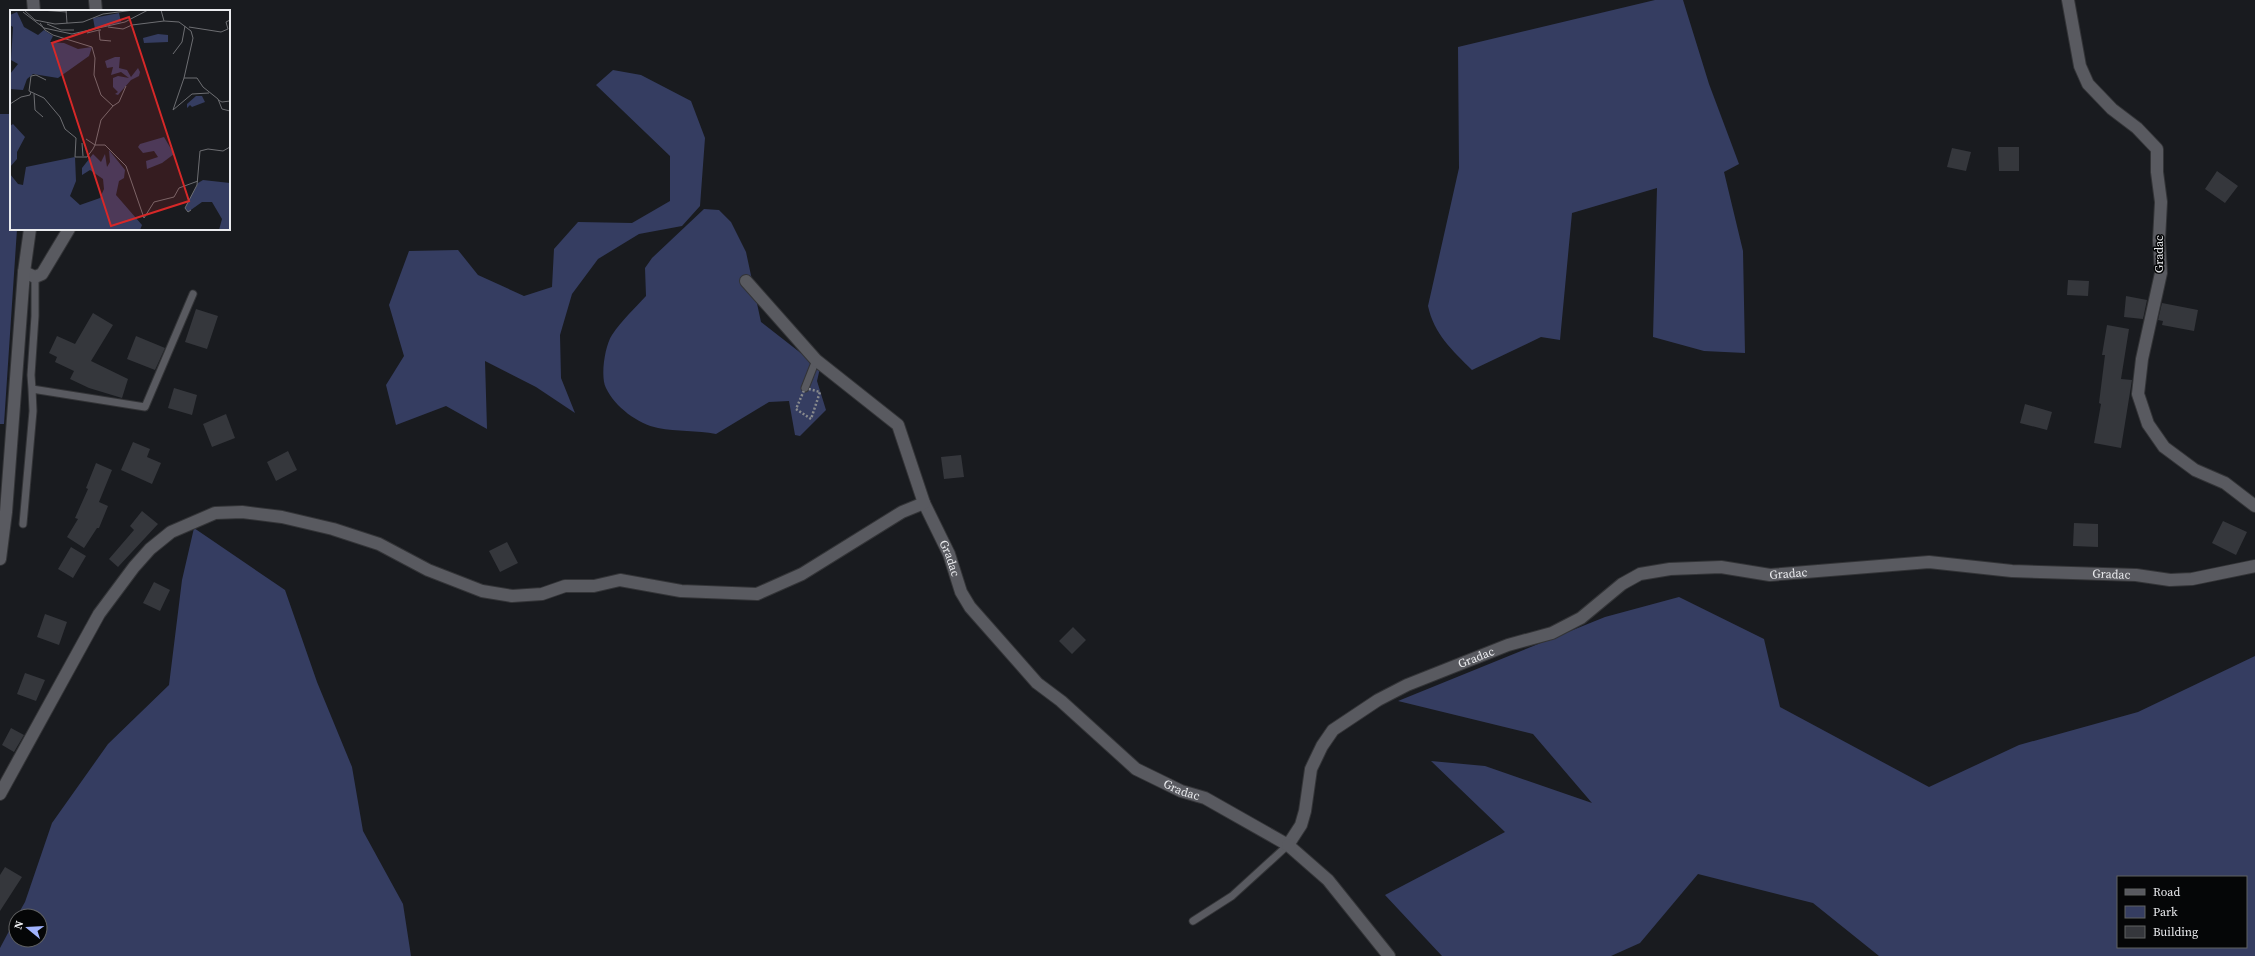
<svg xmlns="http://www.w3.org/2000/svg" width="2255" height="956" viewBox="0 0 2255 956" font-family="'Source Serif 4',serif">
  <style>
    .green { fill: #353d61; fill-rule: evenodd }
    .building { fill: #35373c }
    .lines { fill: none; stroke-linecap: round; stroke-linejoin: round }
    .service-casing { stroke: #333437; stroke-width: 9 }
    .minor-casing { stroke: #333437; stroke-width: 14 }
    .path { stroke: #888a8d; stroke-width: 2.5; stroke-dasharray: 2 2; stroke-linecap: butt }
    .service { stroke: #595a60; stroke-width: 7 }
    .minor { stroke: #595a60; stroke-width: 12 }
    .labels { text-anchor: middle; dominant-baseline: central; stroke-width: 3; stroke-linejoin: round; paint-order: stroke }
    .street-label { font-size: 12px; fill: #eaebee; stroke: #050607 }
    .inset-road { fill: none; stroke: #6d6e72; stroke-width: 1 }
    .view { fill: #d62828; fill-opacity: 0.15; stroke: #d62828; stroke-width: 2 }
    .inset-edge { fill: none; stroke: #eaebee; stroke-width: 2 }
  </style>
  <rect width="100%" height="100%" fill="#191b1f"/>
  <path class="green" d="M1655,0H1683L1709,84L1739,164L1724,172L1743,251L1745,353L1704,351L1653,337L1657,188L1572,213L1560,340L1541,337L1472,370C1452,350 1434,334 1428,306L1459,168L1458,47Z
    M613,70L641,75L691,101L705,138L700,206L682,226L639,234L598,259L572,294L560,335L561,378L575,413L536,387L485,361L487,429L446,406L396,425L386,385L404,356L389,305L409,251L458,250L478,275L524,296L552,287L554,249L578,222L632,223L670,201V156L596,85Z
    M0,114H11V229H17L4,424H0Z
    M704,209L719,210L731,222L746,252L761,322L820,368L817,381L826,410L800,436L795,435L789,401L769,402L716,434C697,430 677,432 658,428C638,424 615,407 606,388C600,377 605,345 612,335C621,321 635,308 646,296L645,268L652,258Z
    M194,528L285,590L317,682L352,767L363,831L403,904L411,956H0V948L16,918V940H40V916H17L25,902L52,823L108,744L169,685L182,580Z
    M1679,597L1764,639L1780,707L1929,787L2019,745L2138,712L2255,656V956H1879L1813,903L1698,874L1640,943L1611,956H1442L1385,895L1505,832L1431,761L1485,766L1592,803L1533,734L1398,701L1605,617ZM2118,877H2246V947H2118Z"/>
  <path class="building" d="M1998,147H2019V171H1999Z
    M1952,148L1971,152L1966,171L1947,167Z
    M2217,171L2238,186L2225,203L2205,189Z
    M2068,280L2089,281L2088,296L2067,295Z
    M2126,296L2147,300L2143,319L2124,317Z
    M2162,303L2198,310L2194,331L2162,325L2163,321L2158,320Z
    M196,309L218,316L207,349L185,342Z
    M93,313L113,325L91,361L128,379L122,398L89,388L70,379L74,371L55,362L57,357L49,353L57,336L75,344Z
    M2107,325L2129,329L2121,379L2132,380L2121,448L2094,443L2101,404L2099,403L2105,355H2102Z
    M136,336L165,348L155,370L127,359Z
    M174,388L197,395L192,415L168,408Z
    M2025,404L2052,412L2047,430L2020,423Z
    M226,414L235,438L212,447L203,424Z
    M133,442L150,449L147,457L161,463L152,484L121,470Z
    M288,451L297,470L276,481L267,462Z
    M961,455L964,477L944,479L941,457Z
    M96,463L112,470L99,502L108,506L99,528H97L84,548L67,537L78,519L75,518L88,489L86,488Z
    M142,511L158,524L118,567L109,559L134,530L130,526Z
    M2223,521L2247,532L2236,555L2212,543Z
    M2074,523L2098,524V547L2073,546Z
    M507,542L518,563L500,572L489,551Z
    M71,547L86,556L73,578L58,569Z
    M154,582L170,590L160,611L143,603Z
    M45,614L67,622L59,645L37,637Z
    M1073,627L1086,640L1072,654L1059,641Z
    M25,673L45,680L36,701L17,694Z
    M11,728L24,735L14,752L2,745Z
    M5,867L22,877L0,911V875Z"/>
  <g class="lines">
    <g class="service-casing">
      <path id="service" d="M35,277V316L31,375L32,389L145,407L193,294
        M805,388L816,360
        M23,524L33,411L32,389
        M1193,921L1232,896L1288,845"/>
    </g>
    <g class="minor-casing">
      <g id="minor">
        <path d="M33,0L34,11"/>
        <path d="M95,0L96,11"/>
        <path d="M2068,0L2080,66L2088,84L2112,109L2137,128L2157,149V172L2161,202L2159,240L2161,273L2142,359L2138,394L2148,424L2164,447L2195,470L2225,483L2255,506"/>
        <path d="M24,272L35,277L42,274L69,229"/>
        <path id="s1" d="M924,503L949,554L961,592L970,607L1037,683L1061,701L1136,769L1181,791L1205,798L1288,845L1301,825L1305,811L1311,769L1322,746L1333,730L1378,700L1407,685L1508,645L1552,633L1581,618L1622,584L1640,574L1670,569L1721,567L1770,575L1929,562L2012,571L2136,575L2170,580L2192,579L2255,566"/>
        <path d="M0,559L6,512L24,272L30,229"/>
        <path d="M0,794L99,614L134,567L150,549L171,532L215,513L242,512L282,517L333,529L379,544L428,570L482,591L512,596L542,594L565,586H594L620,580L681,591L757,594L802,574L902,512L924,503L898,425L816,360L746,281"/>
        <path d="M1288,845L1328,880L1389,956"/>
      </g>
    </g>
    <path class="path" d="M805,388L820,392L811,419L796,409Z"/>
    <use href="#service" class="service"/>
    <use href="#minor" class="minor"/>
  </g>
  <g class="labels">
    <g class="street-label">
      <text transform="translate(2159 254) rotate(-90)">Gradac</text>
      <text stroke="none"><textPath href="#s1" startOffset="61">Gradac</textPath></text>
      <text stroke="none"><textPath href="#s1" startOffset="1140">Gradac</textPath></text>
      <text stroke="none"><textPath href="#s1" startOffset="1464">Gradac</textPath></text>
      <text stroke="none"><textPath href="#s1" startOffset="804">Gradac</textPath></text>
      <text stroke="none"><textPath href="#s1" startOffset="397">Gradac</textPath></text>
    </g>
  </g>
  <g transform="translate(10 10)">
    <rect width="220" height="220" fill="#191b1f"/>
    <path d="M7,2L14,17L28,25L34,20L43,26L40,32L54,33L68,39L82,37L79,46L48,68L23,64L17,69L13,80L0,79V64L8,54L1,50L3,17L0,15V5ZM109,3L111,12L85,19L83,8ZM148,24L158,25V32L134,33L133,28ZM105,47H110L109,58L117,60L121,67L128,58L130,62L129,66L121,70L108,85L105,84L108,82L103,77V68L108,66L119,68L111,62L101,65L103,57L97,58L95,51ZM186,86H192L195,92L182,97L180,95L177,98V94ZM3,114L15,127L7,142V149L0,157V116ZM154,127L164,144L152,153L137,159L136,151L148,147L144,141L133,143L128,137L130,134ZM99,140L115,160L114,168L109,171L106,185L132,215L130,220H0V164L8,174L13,175L16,157L65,147L66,171L60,186L70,195L90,188L94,179L93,169L80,160L72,165V158L83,144L91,152L95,144L97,157L100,152ZM193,170L220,173V220H209L212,209L202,192H192L178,202L175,198L188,173Z" fill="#353d61"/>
    <path class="inset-road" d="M14,0L25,10L45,14L73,12L93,4L124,0M31,0L57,2M56,0L57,13M151,0L154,11L169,12L181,21L183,28L174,68H187L193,77L208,89L212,99L220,101M13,2L34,18L62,24L115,12L138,0M30,13L35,20L43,25L82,37L85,48L84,65L91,85L103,96L109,92L116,76M37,14L51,20H64M98,17L113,19L122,15L154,11M179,17L211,22L218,19L216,12L220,10M91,20H89L90,30L101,31M77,23L89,20M163,44L172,32L175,16M174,68L163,100L182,84L199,83M36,70L26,65L21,66L19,81L34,88L50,107L55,119L66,128L65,147H77L83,139L85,135L76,129M24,84L25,100L33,107M208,90L212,92L220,91M0,94L11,87L20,85L21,82M103,96L91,110L85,135H95L116,156L134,208L144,192L164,187L169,178L188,171M72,133L73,146M181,200L178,202L175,198L187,175L190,141L198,139L213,141L220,137"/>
    <path class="view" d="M119,7L179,191L101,216L42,33Z"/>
    <rect width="220" height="220" class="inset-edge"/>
  </g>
  <rect x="2117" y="876" width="130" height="72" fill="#050607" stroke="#616263"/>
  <rect x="2125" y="889" width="20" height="6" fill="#595a60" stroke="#616263"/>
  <text x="2153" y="896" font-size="12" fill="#eaebee">Road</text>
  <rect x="2125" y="906" width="20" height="12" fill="#353d61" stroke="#616263"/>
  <text x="2153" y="916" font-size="12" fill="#eaebee">Park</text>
  <rect x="2125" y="926" width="20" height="12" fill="#35373c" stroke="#616263"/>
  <text x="2153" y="936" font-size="12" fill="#eaebee">Building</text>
  <g transform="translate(28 928) rotate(288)"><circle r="19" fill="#050607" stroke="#616263"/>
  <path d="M0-3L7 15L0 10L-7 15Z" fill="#a1b3fd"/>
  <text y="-6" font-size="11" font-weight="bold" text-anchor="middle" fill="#eaebee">N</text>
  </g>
</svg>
